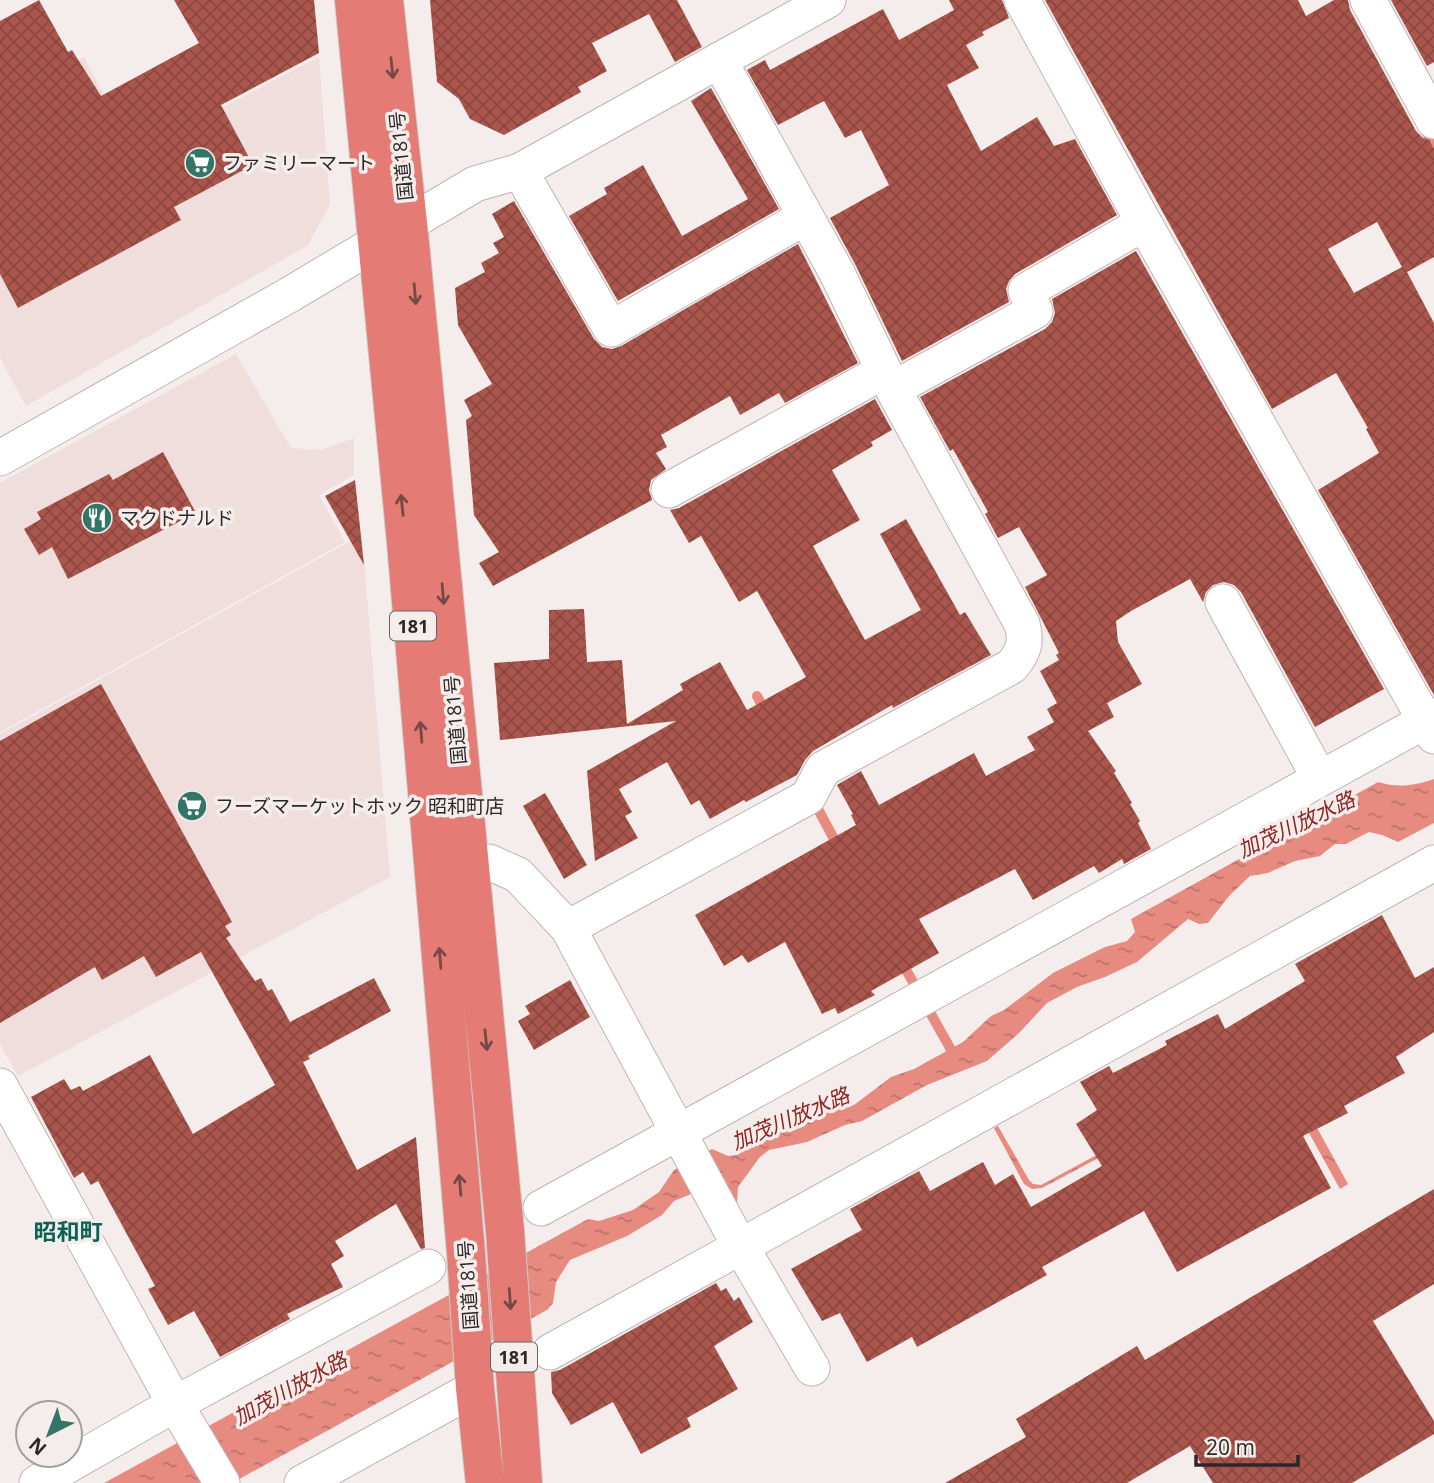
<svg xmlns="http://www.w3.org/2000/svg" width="1434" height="1483" viewBox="0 0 1434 1483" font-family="'Open Sans','Noto Sans JP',sans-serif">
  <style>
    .built { fill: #efdedc }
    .water { fill: url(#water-ripples) }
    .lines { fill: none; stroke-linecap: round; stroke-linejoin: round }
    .stream { stroke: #e78b81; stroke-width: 10 }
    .building { fill: url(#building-cross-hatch); fill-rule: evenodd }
    .minor-casing { stroke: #bdb6b5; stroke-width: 37 }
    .trunk-casing { stroke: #cccbcb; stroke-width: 40 }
    .minor { stroke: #fff; stroke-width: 35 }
    .trunk { stroke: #e47b74; stroke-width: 38 }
    .oneway { stroke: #754946 }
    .labels { text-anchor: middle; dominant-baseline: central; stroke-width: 7; stroke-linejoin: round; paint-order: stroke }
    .shield { fill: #f5edec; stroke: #686363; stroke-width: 2 }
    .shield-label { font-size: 18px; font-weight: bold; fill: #2b2828 }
    .street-label { font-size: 19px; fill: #2b2828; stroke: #f5edec }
    .poi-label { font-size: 19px; fill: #2b2828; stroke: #f5edec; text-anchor: start }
    .water-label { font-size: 21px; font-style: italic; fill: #8f2421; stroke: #f5edec }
    .quarter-label { font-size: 23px; font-weight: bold; fill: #0a6353; stroke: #f5edec }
  </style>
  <defs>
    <pattern id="water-ripples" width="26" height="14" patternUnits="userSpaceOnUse" patternTransform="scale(1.75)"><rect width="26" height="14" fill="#e78b81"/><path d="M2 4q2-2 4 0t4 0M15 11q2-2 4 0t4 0" fill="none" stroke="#bb726a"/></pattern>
    <pattern id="building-cross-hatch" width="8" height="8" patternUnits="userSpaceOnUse" patternTransform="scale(1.75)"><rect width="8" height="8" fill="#ab564d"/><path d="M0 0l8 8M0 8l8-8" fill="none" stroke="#8b4740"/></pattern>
  </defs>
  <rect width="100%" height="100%" fill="#f5edec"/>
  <path class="built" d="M84,57L185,250L136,153L319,57L330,205L307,246L26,406L0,358V103Z
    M236,354L291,448L321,450L354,438V475L319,495L345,542L0,732V483Z
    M362,535L390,877L18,1076L0,1044V734Z"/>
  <path class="water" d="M1434,779V823L1398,842L1382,835L1369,832L1346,844H1335L1320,856L1295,861L1268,873L1250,876L1229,896L1208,923L1199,924L1188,919L1137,962L1105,977L1077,987L1047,1003L1019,1033L987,1061L927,1085L862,1121L845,1125L807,1142L769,1150L760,1157L738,1187L737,1204L691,1194L674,1201L662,1215L627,1236L570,1260L556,1282L553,1303L547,1310L232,1483H104L588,1219L599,1221L633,1210L659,1192L674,1170L712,1149L728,1156L736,1155L744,1150L751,1138L777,1123L854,1105L891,1077L914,1069L963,1042L991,1016L1004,1010L1053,973L1105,947L1127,941L1135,932L1131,919L1378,782C1398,788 1414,786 1434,779Z
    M1278,1057L1348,1184L1340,1189L1272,1066L1042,1188L1032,1189L1024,1184L994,1128L998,1126L1029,1180L1033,1184L1041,1185Z"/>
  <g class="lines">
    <path class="stream" d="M1424,127L1434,147
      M757,696L767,715
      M813,800L840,850
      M900,959L954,1055"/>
  </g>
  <path class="building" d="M39,0L68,52L72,50L101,96L199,43L174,0H314L319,53L221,105L253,165L174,207L181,220L18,308L0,274V21Z
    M430,0H677L702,47L675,62L649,14L592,43L607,71L578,87L581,92L504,135L470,119L459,99L437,82Z
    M949,0H1002L1009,18L982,32L984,35L966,45L979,68L947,85L981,151L1037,117L1054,146L1075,139L1117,215L1015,274L1009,281L1006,289L1009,302L902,361L855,264L830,218L889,185L861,130L845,138L824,101L778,125L747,70L765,60L770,70L883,9L899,40L954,10Z
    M1045,0H1298L1306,16L1334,0H1348L1350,10L1416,131L1423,138L1429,140L1434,149V257L1407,272L1434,323V695L1318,490L1379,453L1366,429L1368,428L1336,373L1272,409ZM1377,222L1402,267L1354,293L1328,249Z
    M1391,0H1434V62L1427,66Z
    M711,88L779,209L618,301L569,216L607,194L604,188L643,165L682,236L748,199L691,101Z
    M514,201L594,339L602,347L612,349L621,346L798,244L858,363L785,403L779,393L740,415L730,396L661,435L667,447L656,453L666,469L651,480L649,490L652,500L493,586L479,563L499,552L474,515L466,420L472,416L464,400L492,384L458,325L455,288L485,272L481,263L499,253L493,243L504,237L492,214Z
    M1136,251L1384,689L1315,727L1241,592L1234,585L1224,582L1213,585L1206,592L1203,602L1190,579L1131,611L1116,621L1118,642L1142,684L1107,703L1114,717L1088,731L1116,771L1114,773L1132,803L1130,804L1140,821L1138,823L1151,849L1124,864L1122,859L1099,873L1094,866L1033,900L1015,869L919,919L939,953L871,991L875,995L838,1014L835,1008L822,1014L785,942L748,963L742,955L724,966L695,915L856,825L851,815L853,814L837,785L861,771L879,805L974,753L986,776L1035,750L1027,737L1054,722L1047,709L1057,703L1040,671L1059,660L1056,655L1059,653L1025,587L1047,575L1019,527L998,538L985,514L988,512L953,449L950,451L920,397L1045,329L1052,322L1055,313L1052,299Z
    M875,399L892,430L871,442L873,446L832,470L860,520L813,546L865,640L921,610L880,534L906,519L960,615L965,612L991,655L893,708L892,705L813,751L805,760L797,775L746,802L744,800L710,819L699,800L691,805L667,762L619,789L632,812L625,816L638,838L595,861L587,771L676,721L500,740L494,663L549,659V610L584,609L587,662L622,660L627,724L683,690L680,684L720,662L747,710L806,677L757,591L739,602L701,536L689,543L670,510L679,508Z
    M163,452L196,513L68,579L52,547L39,555L24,529L41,519L37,512L109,474L113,480Z
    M355,480L364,565L325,496Z
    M101,684L232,922L225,926L231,935L226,938L255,981L261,978L268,991L272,989L290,1022L374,978L391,1011L308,1056L310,1059L303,1062L357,1170L416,1137L425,1248L421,1249L396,1204L335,1241L344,1256L331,1264L343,1287L287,1314L290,1319L220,1357L194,1311L168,1325L148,1289L155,1286L98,1181L91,1185L83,1172L74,1178L31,1097L64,1079L71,1090L80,1086L83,1091L150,1055L193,1134L275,1085L201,952L156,977L144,956L102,980L95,967L0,1023V741Z
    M545,793L587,865L564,879L523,806Z
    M1382,915L1415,978L1434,967V1032L1396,1057L1405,1073L1344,1106L1348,1113L1303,1136L1331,1188L1177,1272L1144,1211L1042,1267L1047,1275L917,1347L912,1337L867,1362L840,1313L822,1321L791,1269L862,1230L850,1209L919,1171L930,1191L983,1162L995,1185L1013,1174L1031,1207L1102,1166L1076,1124L1097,1110L1080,1082L1109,1066L1113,1073L1167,1045L1165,1041L1218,1014L1225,1029L1305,981L1295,964Z
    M570,980L590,1017L534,1050L518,1021L530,1014L525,1006Z
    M1434,1189V1284L1373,1321L1434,1421V1434L1352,1483H1213L1190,1446L1127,1483H945L1026,1437L1016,1419L1137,1346L1145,1360Z
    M716,1283L721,1291L726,1288L734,1301L739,1297L753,1322L714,1346L738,1389L687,1418L691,1427L641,1454L613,1402L571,1425L552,1393L551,1372L560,1370Z"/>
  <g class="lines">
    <g class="minor-casing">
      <path id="minor" d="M1022,0L1144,223L1434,736
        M1368,0L1434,121
        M520,171L611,329L805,217
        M884,371L893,389L1035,311L1026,291L1144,223
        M0,458L289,295L475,184L520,171L828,0
        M669,490L884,371L837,273L719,60
        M1223,602L1320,779
        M489,862L518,875L568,928L730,1228L812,1368
        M568,928L808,797L823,769L1012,666C1024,651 1027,642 1022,624L893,389
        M0,1086L175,1404L222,1483
        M541,1208L1434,716
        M550,1352L1434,863
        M37,1483L175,1404L428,1267
        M302,1483L475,1388"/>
    </g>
    <g class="trunk-casing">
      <path id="trunk" d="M354,0L406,542L466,1253L475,1388L485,1483
        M384,0L408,223L505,1231L523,1483"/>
    </g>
    <use href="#minor" class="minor"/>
    <use href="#trunk" class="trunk"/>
  </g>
  <defs><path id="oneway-shaft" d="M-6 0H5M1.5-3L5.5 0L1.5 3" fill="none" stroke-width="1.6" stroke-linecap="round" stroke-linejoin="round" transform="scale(1.75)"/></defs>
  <g class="oneway">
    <use href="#oneway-shaft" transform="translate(392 68) rotate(84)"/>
    <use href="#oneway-shaft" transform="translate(415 294) rotate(85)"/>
    <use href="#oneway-shaft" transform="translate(402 505) rotate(-96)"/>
    <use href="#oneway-shaft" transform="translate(443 594) rotate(85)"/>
    <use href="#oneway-shaft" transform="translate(421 732) rotate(-95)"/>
    <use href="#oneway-shaft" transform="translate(440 958) rotate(-95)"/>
    <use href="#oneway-shaft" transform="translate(486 1040) rotate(84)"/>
    <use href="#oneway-shaft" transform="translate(460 1185) rotate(-95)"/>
    <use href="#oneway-shaft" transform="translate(510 1299) rotate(86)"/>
  </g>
  <defs>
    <g id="supermarket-disc" transform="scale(1.575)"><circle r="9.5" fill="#337567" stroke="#f5edec"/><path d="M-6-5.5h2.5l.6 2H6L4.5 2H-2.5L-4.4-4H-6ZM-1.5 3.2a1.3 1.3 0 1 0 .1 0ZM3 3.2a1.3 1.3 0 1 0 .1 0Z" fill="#fff"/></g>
    <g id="restaurant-disc" transform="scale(1.575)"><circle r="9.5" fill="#337567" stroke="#f5edec"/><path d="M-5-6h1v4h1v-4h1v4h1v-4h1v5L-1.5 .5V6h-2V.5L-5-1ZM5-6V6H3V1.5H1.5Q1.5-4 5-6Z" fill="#fff"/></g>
  </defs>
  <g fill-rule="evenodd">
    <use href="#supermarket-disc" x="200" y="163"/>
    <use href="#restaurant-disc" x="97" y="518"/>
    <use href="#supermarket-disc" x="192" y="806"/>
  </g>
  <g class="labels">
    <g class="shield">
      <rect x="390" y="611.5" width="46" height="29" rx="5"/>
      <rect x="491" y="1342.5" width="46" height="29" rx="5"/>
    </g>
    <g class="shield-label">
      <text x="413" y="626">181</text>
      <text x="514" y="1357">181</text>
    </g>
    <g class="street-label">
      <text transform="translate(401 156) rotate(-96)">国道181号</text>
      <text transform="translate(455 720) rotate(-95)">国道181号</text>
      <text transform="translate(468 1285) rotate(-94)">国道181号</text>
    </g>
    <g class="poi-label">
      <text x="223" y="163">ファミリーマート</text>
      <text x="120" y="518">マクドナルド</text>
      <text x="215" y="806">フーズマーケットホック 昭和町店</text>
    </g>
    <g class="water-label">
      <text transform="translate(1296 824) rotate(-25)">加茂川放水路</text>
      <text transform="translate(790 1118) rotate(-23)">加茂川放水路</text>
      <text transform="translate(290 1388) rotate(-29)">加茂川放水路</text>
    </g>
    <g class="quarter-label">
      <text x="68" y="1231">昭和町</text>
    </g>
  </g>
  <g transform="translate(49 1434) rotate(222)"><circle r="33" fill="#f5edec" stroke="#a49e9e" stroke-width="2"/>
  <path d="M0-5L12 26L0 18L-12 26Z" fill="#337567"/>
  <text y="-10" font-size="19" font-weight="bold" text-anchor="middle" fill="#2b2828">N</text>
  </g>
  <path d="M1196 1455v10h102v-10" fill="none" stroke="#2b2828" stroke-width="3.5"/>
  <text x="1206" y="1455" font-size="21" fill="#2b2828" stroke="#f5edec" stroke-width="5" paint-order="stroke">20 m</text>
</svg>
